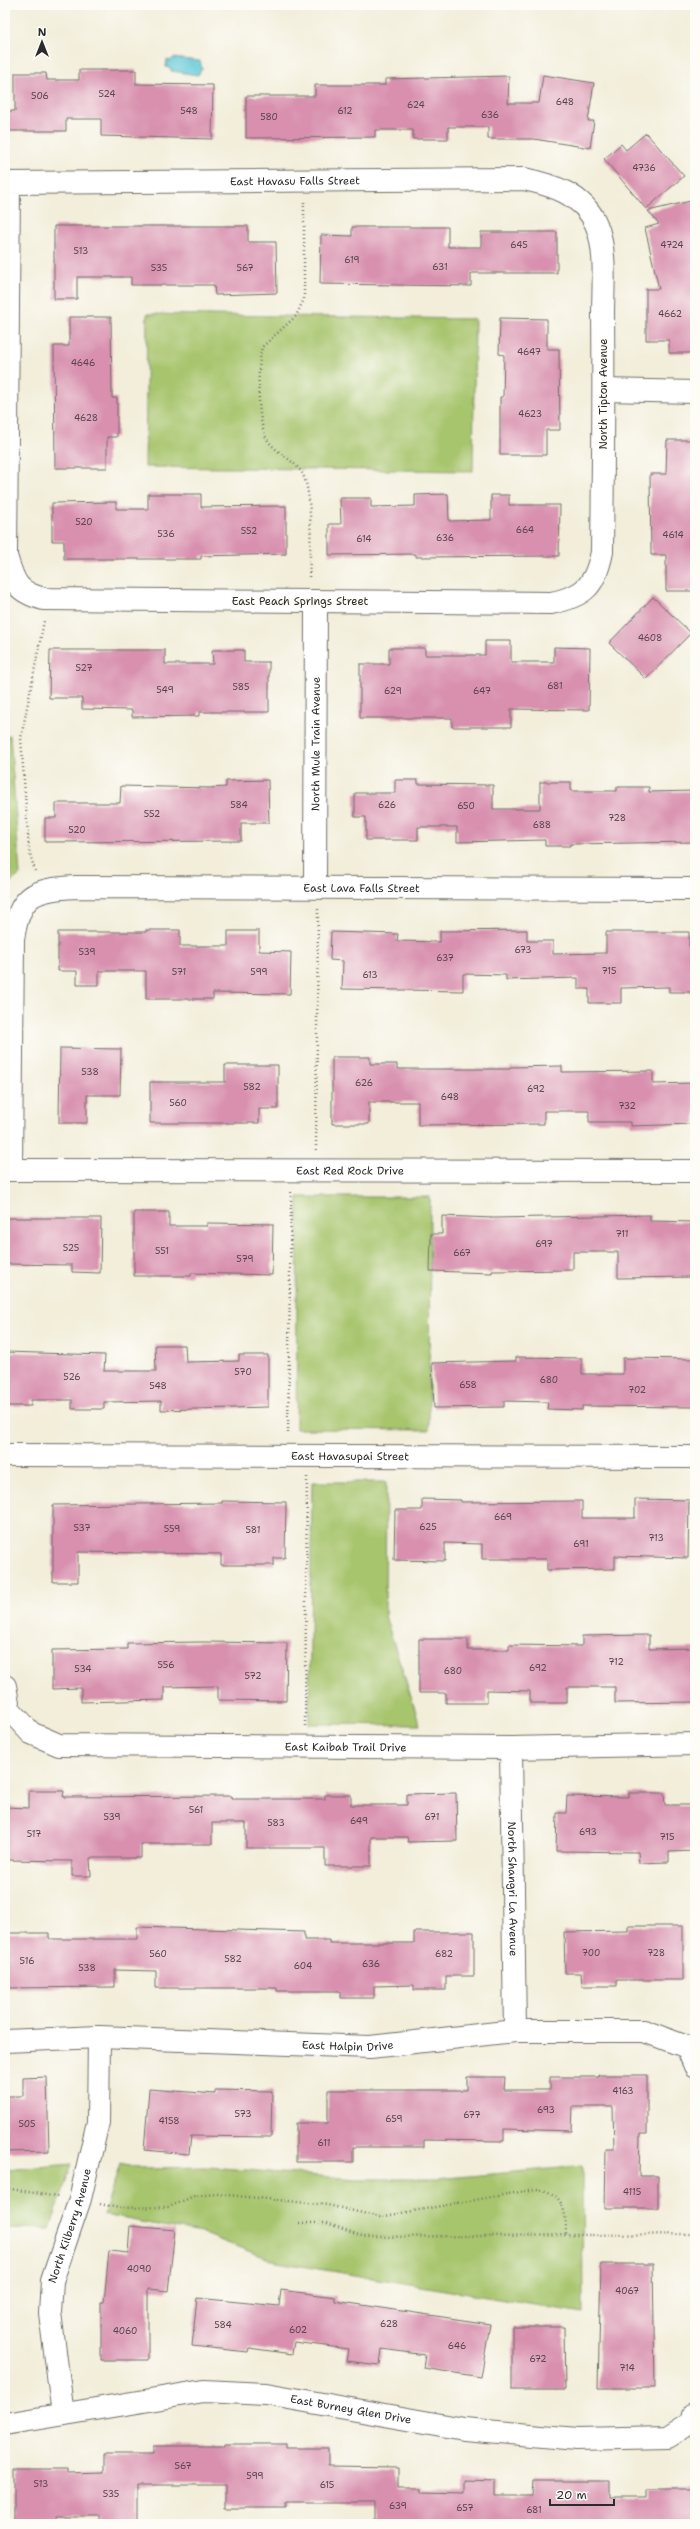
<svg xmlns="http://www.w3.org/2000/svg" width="700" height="2529" viewBox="0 0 700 2529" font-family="'Shantell Sans',sans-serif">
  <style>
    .green { fill: #a7c56d; stroke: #69784c }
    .water { fill: #5cc7d6; stroke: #447980 }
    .building { fill: #d890ae }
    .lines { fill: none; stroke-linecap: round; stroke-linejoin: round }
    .street-casing { stroke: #716f68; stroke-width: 24 }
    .path { stroke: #716f68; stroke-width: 2.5; stroke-dasharray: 1 3; stroke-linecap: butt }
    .street { stroke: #fff; stroke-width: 22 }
    .labels { text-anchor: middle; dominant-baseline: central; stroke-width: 3; stroke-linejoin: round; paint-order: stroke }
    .number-label { font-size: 9px; fill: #56444c }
    .street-label { font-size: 11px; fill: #2b2b2b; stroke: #fdfcf7 }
  </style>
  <rect width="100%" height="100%" fill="#fdfcf7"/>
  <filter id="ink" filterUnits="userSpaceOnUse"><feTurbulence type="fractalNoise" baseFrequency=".025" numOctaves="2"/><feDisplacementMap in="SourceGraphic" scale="8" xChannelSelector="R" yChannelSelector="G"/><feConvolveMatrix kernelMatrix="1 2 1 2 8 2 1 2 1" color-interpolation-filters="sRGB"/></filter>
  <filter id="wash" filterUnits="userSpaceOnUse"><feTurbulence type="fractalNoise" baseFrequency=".012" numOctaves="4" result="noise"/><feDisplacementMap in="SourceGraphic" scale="16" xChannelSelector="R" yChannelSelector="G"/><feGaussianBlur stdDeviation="0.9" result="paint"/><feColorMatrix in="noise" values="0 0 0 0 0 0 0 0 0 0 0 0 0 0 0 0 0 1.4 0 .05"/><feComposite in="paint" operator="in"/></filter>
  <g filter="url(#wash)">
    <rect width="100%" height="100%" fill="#f2eeda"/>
    <path class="green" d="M147,314L475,319L473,471L145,467Z
      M10,735L20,875L5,886V737Z
      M298,1197H430L429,1430L296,1429Z
      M312,1482H386L385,1616L420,1725L309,1724Z
      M72,2164L50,2229L5,2228V2170Z
      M120,2164L137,2168L210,2167L355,2179H436L582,2166L583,2313L277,2262L201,2233L104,2215Z"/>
    <path class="water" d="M173,58L200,61L202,69L198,75L171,71V68L166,67L167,60L171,61Z"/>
    <g id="blocks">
      <path class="building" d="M79,70H136V84L213,85L212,139L101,136V119H66V131H5V111H15V73H46L47,80H79Z
        M543,75L594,83L588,121H594L590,148L534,139H488V127H448V139H413V130H375V137L246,138V96H315V85H385V79L509,76L508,103H539Z
        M646,133L684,176L646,209L604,159L621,144L626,150Z
        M695,200L694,353H669V340H646V289H659L645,228L659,224L648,211Z
        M54,226H248V242H276L277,293L215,295L214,285H131V277H77V299H54Z
        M352,227H448V247H481V232H557V273H471V286L320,284L321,235L352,236Z
        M69,317H111L112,398H117V437H107V468H55L54,346H69Z
        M500,318L547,319V349H559L560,430H546V455H500V397H503L504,355L499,354Z
        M667,440H695V591H666V555H651L650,474H666Z
        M148,494H201V507L286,506V554L201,556V559H64V541H52V503L116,502V509H148Z
        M448,494L449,521L491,520V495H509V505H560L559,556L416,557V554L329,555V524H341L340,498H371V507L415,506V495Z
        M653,597L691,633L646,679L609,643Z
        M485,641H511V662H554V647L590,648L589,710L511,709V727H452V718H360V664H389V648H425V655H485Z
        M50,650H165V664H213L212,650H244V662H269V712H199V716L132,717V710L82,709V698H49Z
        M268,780L269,823H241V841L45,842V818H56V803H120L121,786L209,788L226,787V781Z
        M395,780H418V784L493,785V809H540V782H571V791H617V787H649V792L695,791V842L570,844V846H545V840L457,842V827H418V840H366V817H355V793H395Z
        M146,930H180V946H228V931H259V951L291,952L290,994L213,993V999H146V971H99V985H77V971H58V932H146Z
        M527,930V941H553V954L606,953V932H689V946H695V992H669V987L621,988V1003H589V989H578V978L506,980V975L463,974V991L342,989L343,961L330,960L331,932L398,934L397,941L440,942V931Z
        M60,1048L121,1049L120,1095H87V1123H59Z
        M332,1057H370V1064H397V1069H510V1067L562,1066V1072L653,1071V1084L695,1083V1124L631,1126V1122H589V1111H544V1124L418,1125V1102H369V1124H332Z
        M225,1065H278V1109H259V1123H150V1082H225Z
        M134,1212H169V1226H207V1223L273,1224L272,1275L191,1273V1276H134Z
        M650,1215V1221L695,1222V1277L618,1278V1252H573V1270L492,1271V1273L430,1271L431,1234H442V1216L494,1218Z
        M5,1218H101L100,1273L72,1272V1265L5,1264Z
        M155,1345H185L186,1362L239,1361V1355H268V1407L161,1410V1401L104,1402V1409H72V1400H31V1406H5V1352L105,1355L104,1371H156Z
        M516,1357L582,1358V1374H623V1358L695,1359V1407L582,1406V1410L547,1409L548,1402L504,1401V1407L434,1408L432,1363L516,1361Z
        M422,1499L461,1500V1502L582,1501V1518H635V1499L689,1500L688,1558L615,1556V1569L547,1570V1559H482V1544L445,1543V1561L394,1560L395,1510H422Z
        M222,1501L286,1502L285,1558H274V1565H221V1554L78,1552V1582H53V1505L222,1503Z
        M649,1635V1649L695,1648V1702L615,1703V1687H567V1703H530V1691L487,1690V1703H446V1693H419V1639H468V1650H509V1645L582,1646V1636Z
        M203,1642L287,1643L286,1701L218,1700V1686L164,1687V1700L81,1702V1688L52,1689V1650L127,1649V1643Z
        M29,1791H64L63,1797L231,1796V1799H325V1795H351V1805H407V1794L456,1793L457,1841L408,1842L407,1837H371V1866H325V1848H246V1823H212V1844H141V1858H90L91,1876H72V1861L5,1860V1807L29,1808Z
        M629,1793H664L665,1805H695V1851L669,1852V1862L639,1863L638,1852L556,1851L557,1813H566L567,1796L629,1797Z
        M628,1926H683V1980H617V1986H582L581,1973H565L564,1932L628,1931Z
        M137,1927L304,1932V1940H329V1943H414V1932H474V1976H446V1990H414V1985L374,1986V1998H340V1991H277V1988H156V1971L115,1970V1987L5,1988V1933H49V1939H137Z
        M598,2075H647V2134H640L639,2176H658V2208H605L606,2149H614L613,2107H573L572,2131L504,2129V2141L424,2140V2147H353V2162H296V2123H328V2090H467V2077H505L504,2090H550V2077H599Z
        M47,2077L49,2151L5,2152V2096H23V2078Z
        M149,2089L215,2094V2090L272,2091L271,2137L191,2136L189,2154L144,2150Z
        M130,2226L175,2230L168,2291L148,2289V2360H101V2302H104L109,2251L128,2253Z
        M601,2264H653L655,2388H598Z
        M281,2290L335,2297V2301L490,2324L481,2377L423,2368L425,2355L382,2349L380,2365L346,2361L348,2349L294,2342L292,2354L249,2348L248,2352L192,2346L197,2298L279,2306Z
        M512,2327H564L565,2390H512Z
        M225,2444H286V2448H328V2466L398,2467V2488H422V2492L464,2493V2480L495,2481V2496H532L533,2481H610V2497H647V2489H695V2524H374V2503H286V2508H225V2485H137V2523H100V2516H57V2523H14V2469H67V2473L104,2472V2454H153V2446H225Z"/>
    </g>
  </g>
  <g filter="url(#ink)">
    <use href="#blocks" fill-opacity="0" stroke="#716f68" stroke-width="1"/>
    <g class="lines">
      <g class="street-casing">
        <g id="street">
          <path id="s1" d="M5,183L524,179C552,185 583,194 596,224C607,250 603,286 603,314C604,393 603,472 602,552C595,586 585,596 551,603L44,599C16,592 14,582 6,556L9,183"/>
          <path d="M604,390L695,392"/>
          <path id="s2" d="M315,886L316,601"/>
          <path id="s3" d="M5,1170L695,1171"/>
          <path id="s4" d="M11,1170L13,940C19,895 33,889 76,887L695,889"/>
          <path id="s5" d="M5,1455L695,1457"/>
          <path id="s6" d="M5,1686L9,1709L31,1733L59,1745L511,1748L695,1744"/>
          <path id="s7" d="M511,1748L515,2031"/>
          <path id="s8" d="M5,2041L99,2037L370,2047L515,2031H644L687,2047L695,2066"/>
          <path id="s9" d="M63,2414L50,2313L52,2281L80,2199L98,2122L99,2037"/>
          <path id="s10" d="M5,2424L204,2391L266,2394L464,2429L577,2439L668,2437L693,2421L695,2413"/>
        </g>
      </g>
      <path class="path" d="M304,202V299L296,316L262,347C257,367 256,427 269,442C278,454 294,460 302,473C314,494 310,554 309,579
        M35,871L29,850L21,738L44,621
        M316,1150L318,909
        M288,1433L291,1192
        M305,1726L307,1477
        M5,2188L58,2197
        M100,2204L119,2208L169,2207L194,2196L217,2194L328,2205L380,2217L536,2189C565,2192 566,2213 566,2236
        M299,2223H327L364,2237L695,2234"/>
      <use href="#street" class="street"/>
    </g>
  </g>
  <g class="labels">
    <g class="number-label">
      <text x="107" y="94">524</text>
      <text x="40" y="96">506</text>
      <text x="565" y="102">648</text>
      <text x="416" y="105">624</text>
      <text x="189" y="111">548</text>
      <text x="345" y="111">612</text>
      <text x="490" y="115">636</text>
      <text x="269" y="117">580</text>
      <text x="644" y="168">4736</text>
      <text x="519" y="245">645</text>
      <text x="672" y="245">4724</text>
      <text x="81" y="251">513</text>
      <text x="352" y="260">619</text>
      <text x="440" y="267">631</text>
      <text x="159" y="268">535</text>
      <text x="245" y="268">567</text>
      <text x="670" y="314">4662</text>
      <text x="529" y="352">4647</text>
      <text x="83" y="363">4646</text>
      <text x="530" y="414">4623</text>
      <text x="86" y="418">4628</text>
      <text x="84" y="522">520</text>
      <text x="525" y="530">664</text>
      <text x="249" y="531">552</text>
      <text x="166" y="534">536</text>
      <text x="673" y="535">4614</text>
      <text x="445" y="538">636</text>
      <text x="364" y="539">614</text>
      <text x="650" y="638">4608</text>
      <text x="84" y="668">527</text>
      <text x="555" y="686">681</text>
      <text x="241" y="687">585</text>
      <text x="165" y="690">549</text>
      <text x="393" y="691">629</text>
      <text x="482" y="691">647</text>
      <text x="239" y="805">584</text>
      <text x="387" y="805">626</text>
      <text x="466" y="806">650</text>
      <text x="152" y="814">552</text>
      <text x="617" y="818">728</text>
      <text x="542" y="825">688</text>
      <text x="77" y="830">520</text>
      <text x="523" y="950">673</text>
      <text x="87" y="952">539</text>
      <text x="445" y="958">637</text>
      <text x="609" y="971">715</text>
      <text x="179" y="972">571</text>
      <text x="259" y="972">599</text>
      <text x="370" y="975">613</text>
      <text x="90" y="1072">538</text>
      <text x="364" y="1083">626</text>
      <text x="252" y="1087">582</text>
      <text x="536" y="1089">692</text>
      <text x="450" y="1097">648</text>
      <text x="178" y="1103">560</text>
      <text x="627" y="1106">732</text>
      <text x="622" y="1234">711</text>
      <text x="544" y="1244">697</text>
      <text x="71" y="1248">525</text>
      <text x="162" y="1251">551</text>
      <text x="462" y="1253">667</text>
      <text x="245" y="1259">579</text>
      <text x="243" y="1372">570</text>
      <text x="72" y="1377">526</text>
      <text x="549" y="1380">680</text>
      <text x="468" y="1385">658</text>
      <text x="158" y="1386">548</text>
      <text x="637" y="1390">702</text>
      <text x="503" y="1517">669</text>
      <text x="428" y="1527">625</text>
      <text x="82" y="1528">537</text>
      <text x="172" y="1529">559</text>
      <text x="253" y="1530">581</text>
      <text x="656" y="1538">713</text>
      <text x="581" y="1544">691</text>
      <text x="616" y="1662">712</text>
      <text x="166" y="1665">556</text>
      <text x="538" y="1668">692</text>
      <text x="83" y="1669">534</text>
      <text x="453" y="1671">680</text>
      <text x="253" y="1676">572</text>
      <text x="196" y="1810">561</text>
      <text x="112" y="1817">539</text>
      <text x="432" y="1817">671</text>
      <text x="359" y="1821">649</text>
      <text x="276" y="1823">583</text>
      <text x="588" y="1832">693</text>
      <text x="34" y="1834">517</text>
      <text x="667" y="1837">715</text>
      <text x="591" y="1953">700</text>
      <text x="656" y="1953">728</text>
      <text x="158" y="1954">560</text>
      <text x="444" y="1954">682</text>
      <text x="233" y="1959">582</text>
      <text x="27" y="1961">516</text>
      <text x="371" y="1964">636</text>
      <text x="303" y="1966">604</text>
      <text x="87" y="1968">538</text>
      <text x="623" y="2091">4163</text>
      <text x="546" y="2110">693</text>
      <text x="243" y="2114">573</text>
      <text x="472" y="2115">677</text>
      <text x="394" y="2119">659</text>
      <text x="169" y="2121">4158</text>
      <text x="27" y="2124">505</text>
      <text x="324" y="2143">611</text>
      <text x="632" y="2192">4115</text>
      <text x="139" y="2269">4090</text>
      <text x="627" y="2291">4067</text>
      <text x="389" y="2324">628</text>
      <text x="223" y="2325">584</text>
      <text x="298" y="2330">602</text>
      <text x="125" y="2331">4060</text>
      <text x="457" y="2346">646</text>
      <text x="538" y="2359">672</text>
      <text x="627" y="2368">714</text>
      <text x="183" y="2466">567</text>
      <text x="255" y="2476">599</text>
      <text x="41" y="2484">513</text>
      <text x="327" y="2485">615</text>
      <text x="111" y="2494">535</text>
      <text x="398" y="2506">639</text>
      <text x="465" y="2508">657</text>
      <text x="534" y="2510">681</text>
    </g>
    <g class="street-label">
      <text stroke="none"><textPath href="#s1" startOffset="290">East Havasu Falls Street</textPath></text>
      <text transform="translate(603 394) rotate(-90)">North Tipton Avenue</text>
      <text x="300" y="601">East Peach Springs Street</text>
      <text stroke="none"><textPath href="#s2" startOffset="142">North Mule Train Avenue</textPath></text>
      <text stroke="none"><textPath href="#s4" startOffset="610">East Lava Falls Street</textPath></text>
      <text stroke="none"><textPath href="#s3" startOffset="345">East Red Rock Drive</textPath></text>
      <text stroke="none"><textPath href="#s5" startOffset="345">East Havasupai Street</textPath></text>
      <text stroke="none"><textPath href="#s6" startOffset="373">East Kaibab Trail Drive</textPath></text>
      <text stroke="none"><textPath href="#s7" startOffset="141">North Shangri La Avenue</textPath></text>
      <text stroke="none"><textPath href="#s8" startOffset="343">East Halpin Drive</textPath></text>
      <text stroke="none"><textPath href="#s9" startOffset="192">North Kilberry Avenue</textPath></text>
      <text stroke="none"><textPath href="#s10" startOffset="350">East Burney Glen Drive</textPath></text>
    </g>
  </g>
  <rect width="700" height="2529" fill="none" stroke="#fdfcf7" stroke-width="20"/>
  <g transform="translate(42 42)" stroke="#fdfcf7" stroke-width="3" paint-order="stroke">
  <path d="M0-3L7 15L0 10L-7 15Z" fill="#2b2b2b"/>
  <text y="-6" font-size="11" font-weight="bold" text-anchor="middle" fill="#2b2b2b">N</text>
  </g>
  <path d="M550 2499v6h64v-6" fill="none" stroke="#2b2b2b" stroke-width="2"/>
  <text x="556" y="2499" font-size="12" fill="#2b2b2b" stroke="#fdfcf7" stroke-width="3" paint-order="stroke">20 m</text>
</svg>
